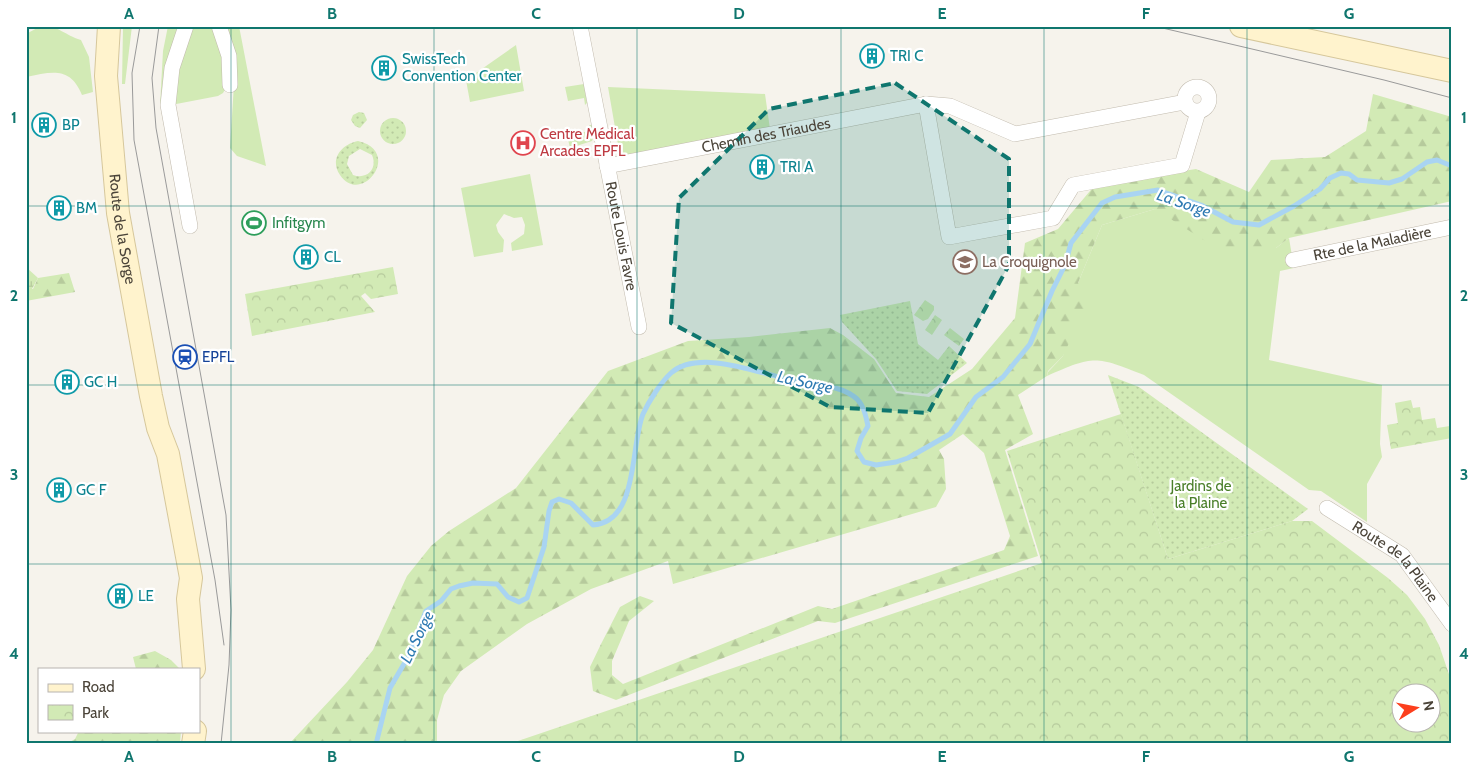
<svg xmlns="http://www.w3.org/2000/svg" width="1478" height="770" viewBox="0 0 1478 770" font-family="Cabin,sans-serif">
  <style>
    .grass { fill: #d2eab5 }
    .forest { fill: url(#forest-firs) }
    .wetland { fill: url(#wetland-marsh) }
    .park { fill: url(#park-crowns); fill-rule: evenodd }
    .garden { fill: url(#garden-dots); fill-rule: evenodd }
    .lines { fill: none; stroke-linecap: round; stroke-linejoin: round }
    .stream { stroke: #a9d4f2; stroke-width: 5 }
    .street-casing { stroke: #c2bbae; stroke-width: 16 }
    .secondary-casing { stroke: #d6c79b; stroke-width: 24 }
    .street { stroke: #fff; stroke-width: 15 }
    .secondary { stroke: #fff3cd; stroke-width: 22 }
    .tram { stroke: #9a9a9a; stroke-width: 1 }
    .marked { fill: #0f766e; fill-opacity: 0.2; stroke: #0f766e; stroke-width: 4; stroke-dasharray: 10 6; stroke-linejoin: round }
    .grid { fill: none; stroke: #0f766e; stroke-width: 1; stroke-opacity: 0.55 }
    .labels { text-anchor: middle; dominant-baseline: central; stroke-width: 4.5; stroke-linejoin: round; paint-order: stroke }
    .culture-label { font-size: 15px; fill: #0d838f; stroke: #fff; text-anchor: start }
    .health-label { font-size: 15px; fill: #be3a42; stroke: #fff; text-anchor: start }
    .street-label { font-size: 15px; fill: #4b4439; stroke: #fff }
    .leisure-label { font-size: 15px; fill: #27864d; stroke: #fff; text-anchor: start }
    .education-label { font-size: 15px; fill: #785e54; stroke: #fff; text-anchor: start }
    .transit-label { font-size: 15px; fill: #164399; stroke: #fff; text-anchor: start }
    .park-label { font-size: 15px; fill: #4a7f2a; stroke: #fff }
    .water-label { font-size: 16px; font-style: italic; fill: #2e7ab2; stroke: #fff }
    .neatline { fill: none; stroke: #0f766e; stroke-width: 2 }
    .grid-label { font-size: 16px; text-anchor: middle; font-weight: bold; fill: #0f766e }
  </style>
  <defs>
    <pattern id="forest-firs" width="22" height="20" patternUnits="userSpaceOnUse" patternTransform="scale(1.25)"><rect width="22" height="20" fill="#d2eab5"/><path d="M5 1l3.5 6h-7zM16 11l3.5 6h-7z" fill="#b6ca9c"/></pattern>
    <pattern id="wetland-marsh" width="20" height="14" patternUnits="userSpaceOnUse" patternTransform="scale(1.25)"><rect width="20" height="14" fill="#d2eab5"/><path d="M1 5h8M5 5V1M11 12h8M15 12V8" fill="none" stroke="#b6ca9c"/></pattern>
    <pattern id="park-crowns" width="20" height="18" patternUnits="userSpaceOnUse" patternTransform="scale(1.25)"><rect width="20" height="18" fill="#d2eab5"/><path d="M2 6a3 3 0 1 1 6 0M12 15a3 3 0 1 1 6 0" fill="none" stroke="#b6ca9c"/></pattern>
    <pattern id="garden-dots" width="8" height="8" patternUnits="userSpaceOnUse" patternTransform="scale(1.25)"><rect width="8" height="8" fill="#d2eab5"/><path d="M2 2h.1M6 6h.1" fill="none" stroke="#b6ca9c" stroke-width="1.8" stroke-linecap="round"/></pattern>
  </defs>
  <rect width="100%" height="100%" fill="#f6f3ec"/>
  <path class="grass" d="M41,26C60,26 64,35 81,40L89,57L93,92L82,95C70,66 52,72 26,77V34Z
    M123,26H132L125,84H122Z
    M168,26H182L164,106H160L163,51Z
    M192,26L217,27L227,86L223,93L218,96L171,105L174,76Z
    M223,26H239L266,166L237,156L230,148L234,84Z
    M516,45L524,91L470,102L466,80Z
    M584,84L587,103L585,105L584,98L568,101L565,87Z
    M608,87L765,94L770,129L620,156Z
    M589,125H592L594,136L592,141L570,148L567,135L590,131Z
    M530,174L543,245L512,251L511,243L524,234L525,225L522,217L514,218L504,214L496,225L498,232L504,240L503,252L474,257L461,188Z
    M1155,209L1276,248L1289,238L1294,268L1280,271L1269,360L1382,385L1380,444L1382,457L1367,484V522L1321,491L1309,490L1144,375C1096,356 1094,355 1047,376L1048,372L1063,356L1078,283L1102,225Z"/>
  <path class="forest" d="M1373,94L1452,117V201L1289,238L1276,248L1221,251L1155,209L1102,225L1078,283L1088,302L1063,356L1048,371L1047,376L1018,395L1033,434L1005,450L1038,556L835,623L818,621L616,700L593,691L590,667L601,644L620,607L640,596L654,601L629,621L612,661V675L623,684L818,606L832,609L1004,550L1010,536L984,453L963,434L939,450L944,459L946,489L936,507L673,584L668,561L591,589L527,624L461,671L444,695L437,720V744H289L347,682L373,650L407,576L431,546L449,531L516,488L608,371L688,341L749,337L830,328L843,335L874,359L896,393L929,397L972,369L1015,318L1025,243L1058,229L1095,185L1196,169L1249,192L1271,160L1325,157L1366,131Z
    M69,273L75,292L26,301V289H33L38,278Z
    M155,651L171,660L180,669H136L133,657Z
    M79,731H181L180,744H66L75,739Z"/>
  <path class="wetland" d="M26,267L38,278L32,289H26Z"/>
  <path class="park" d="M393,267L398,294L371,299L365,293L361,296L375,312L252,336L245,294Z
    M925,300L934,306V310L928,319L923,321L914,315Z
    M935,315L942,320L932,335L925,330Z
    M950,328L964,339L959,346L944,335Z
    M1411,400L1413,408L1420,407L1422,420L1435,418L1437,428L1450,426L1452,438L1391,449L1387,425L1398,423L1395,403Z
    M1121,414L1168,559L1292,521H1312L1388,578L1407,595L1425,619L1439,645L1452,683V744H509L1042,563L1007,451ZM1400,692H1430V722H1400Z"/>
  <path class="garden" d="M359,112L364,113L367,120L360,128L355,126L351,120L353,115Z
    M380 131a13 13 0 1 1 26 0a13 13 0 1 1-26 0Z
    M358,141C403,151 362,207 340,175C329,159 342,144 358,141ZM360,149L372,155C378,169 367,180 353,175L347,164L349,156Z
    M910,301L918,344L938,360L949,346L967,363L927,394L897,391L876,359L842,322L840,315Z
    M1108,375L1139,387L1308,509L1292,521L1168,559Z"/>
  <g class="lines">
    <path class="stream" d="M376,744L390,688L408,657L426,611L441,601L451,589L459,586L473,583L497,584L508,597L519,602L527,598L544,547L549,511L552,502L559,499L571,503L593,525C639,522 630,446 643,414C649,401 661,382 671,373C700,347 766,376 799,382C819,386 841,385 857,399C864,406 866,417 868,426L861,438L857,451L864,462L876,465L896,462L908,458L950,434L976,397L1003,377L1030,344L1052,291L1065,265L1071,243L1102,203L1115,197L1158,190L1201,205L1233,222L1259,225L1294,206L1320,189L1330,178L1341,173L1349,174L1357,180L1389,183L1402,179L1427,162L1437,160L1452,166"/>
    <g class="street-casing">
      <g id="street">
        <path d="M186,26L172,68L168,105L190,226"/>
        <path d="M219,26L229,56L230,85"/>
        <path id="s1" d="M580,26L639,327"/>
        <circle cx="1197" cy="99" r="12"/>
        <path d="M926,104L949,237L1053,218L1073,185L1182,165L1198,112"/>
        <path id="s2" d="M607,166L926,104L950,106L1015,134L1185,102"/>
        <path id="s3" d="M1293,260L1452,227"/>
        <path id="s4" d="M1327,508L1402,555L1452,624"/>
      </g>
    </g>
    <g class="secondary-casing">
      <g id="secondary">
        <path id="s5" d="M109,26L106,76L118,213L151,396L158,428L168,454L191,578L188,599L194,669"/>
        <path d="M1241,26L1452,71"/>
        <path d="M193,744L195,731"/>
      </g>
    </g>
    <use href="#street" class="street"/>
    <use href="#secondary" class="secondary"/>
    <path class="tram" d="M140,26L132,73L134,140L215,580L224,645
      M159,26L152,78L156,128L226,515L231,610L229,665L221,744
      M1154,26L1384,80L1452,98"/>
  </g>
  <path class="marked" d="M895,83L1009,159V265L928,413L830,407L671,323L679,198L769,109Z"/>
  <path class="grid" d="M231,26V744M434,26V744M637,26V744M841,26V744M1044,26V744M1247,26V744M26,206H1452M26,385H1452M26,564H1452"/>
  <defs>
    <g id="building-ring" transform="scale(1.25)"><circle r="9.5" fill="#fff" stroke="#0f9aa8" stroke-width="1.5"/><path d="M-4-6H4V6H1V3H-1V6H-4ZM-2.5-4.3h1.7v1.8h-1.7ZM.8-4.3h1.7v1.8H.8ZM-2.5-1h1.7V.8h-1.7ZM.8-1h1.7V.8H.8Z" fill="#0f9aa8"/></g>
    <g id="hospital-ring" transform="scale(1.25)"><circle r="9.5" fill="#fff" stroke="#e0444e" stroke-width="1.5"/><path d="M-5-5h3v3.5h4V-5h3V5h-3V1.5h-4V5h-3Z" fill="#e0444e"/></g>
    <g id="stadium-ring" transform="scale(1.25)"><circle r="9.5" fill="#fff" stroke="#2e9e5b" stroke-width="1.5"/><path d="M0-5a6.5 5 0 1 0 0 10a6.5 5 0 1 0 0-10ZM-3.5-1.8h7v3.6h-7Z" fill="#2e9e5b"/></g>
    <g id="school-ring" transform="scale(1.25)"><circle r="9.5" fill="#fff" stroke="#8d6e63" stroke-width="1.5"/><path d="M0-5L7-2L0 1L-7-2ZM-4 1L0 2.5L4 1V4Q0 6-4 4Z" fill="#8d6e63"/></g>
    <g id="station-ring" transform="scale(1.25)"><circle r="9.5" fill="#fff" stroke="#1a4fb4" stroke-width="1.5"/><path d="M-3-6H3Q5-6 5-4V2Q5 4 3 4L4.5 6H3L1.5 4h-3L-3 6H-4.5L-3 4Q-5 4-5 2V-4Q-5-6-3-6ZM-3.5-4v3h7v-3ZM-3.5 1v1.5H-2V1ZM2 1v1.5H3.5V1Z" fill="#1a4fb4"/></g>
  </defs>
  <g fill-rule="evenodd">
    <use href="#building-ring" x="872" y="56"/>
    <use href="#building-ring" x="384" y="68"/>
    <use href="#building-ring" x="44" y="125"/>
    <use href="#hospital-ring" x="523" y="143"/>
    <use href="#building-ring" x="762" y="167"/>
    <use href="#building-ring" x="59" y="208"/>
    <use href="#stadium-ring" x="254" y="223"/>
    <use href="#building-ring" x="306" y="257"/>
    <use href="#school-ring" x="965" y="262"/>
    <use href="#station-ring" x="185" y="357"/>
    <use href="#building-ring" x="67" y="382"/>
    <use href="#building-ring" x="59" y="490"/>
    <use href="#building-ring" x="120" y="596"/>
  </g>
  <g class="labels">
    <g class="culture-label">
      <text x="890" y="56">TRI C</text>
      <text x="402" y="59">SwissTech<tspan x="402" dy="17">Convention Center</tspan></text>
      <text x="62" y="125">BP</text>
      <text x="780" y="167">TRI A</text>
      <text x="76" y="208">BM</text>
      <text x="324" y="257">CL</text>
      <text x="84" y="382">GC H</text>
      <text x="76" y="490">GC F</text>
      <text x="138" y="596">LE</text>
    </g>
    <g class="health-label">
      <text x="540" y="134">Centre Médical<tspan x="540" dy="17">Arcades EPFL</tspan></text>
    </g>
    <g class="street-label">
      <text stroke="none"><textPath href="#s2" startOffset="162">Chemin des Triaudes</textPath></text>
      <text stroke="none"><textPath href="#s5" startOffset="204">Route de la Sorge</textPath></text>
      <text stroke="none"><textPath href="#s1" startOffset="214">Route Louis Favre</textPath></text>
      <text stroke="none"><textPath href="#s3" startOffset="81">Rte de la Maladière</textPath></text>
      <text stroke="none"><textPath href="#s4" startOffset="88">Route de la Plaine</textPath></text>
    </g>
    <g class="leisure-label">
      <text x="272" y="223">Infitgym</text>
    </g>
    <g class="education-label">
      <text x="982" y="262">La Croquignole</text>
    </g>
    <g class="transit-label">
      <text x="202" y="357">EPFL</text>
    </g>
    <g class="park-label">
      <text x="1201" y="486">Jardins de<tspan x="1201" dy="17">la Plaine</tspan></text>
    </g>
    <g class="water-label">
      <text transform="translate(1184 203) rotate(19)">La Sorge</text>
      <text transform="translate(805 382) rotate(12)">La Sorge</text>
      <text transform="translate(417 637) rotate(-64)">La Sorge</text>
    </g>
  </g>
  <rect width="1478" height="770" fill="none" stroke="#ffffff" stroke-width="55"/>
  <rect x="38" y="668" width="162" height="65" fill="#ffffff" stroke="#b7b4b0"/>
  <rect x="48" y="684" width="25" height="8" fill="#fff3cd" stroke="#b7b4b0"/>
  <text x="82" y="692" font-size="15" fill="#4b4439">Road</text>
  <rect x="48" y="705" width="25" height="15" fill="url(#park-crowns)" stroke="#b7b4b0"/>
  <text x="82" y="718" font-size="15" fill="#4b4439">Park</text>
  <g transform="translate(1416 708) rotate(80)"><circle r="24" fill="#ffffff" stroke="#b7b4b0"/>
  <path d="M0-4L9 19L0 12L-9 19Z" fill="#fc3f1d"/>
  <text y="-8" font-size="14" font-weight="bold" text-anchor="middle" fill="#4b4439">N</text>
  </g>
  <rect x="28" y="28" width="1422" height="714" class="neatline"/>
  <g class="grid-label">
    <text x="129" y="19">A</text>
    <text x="332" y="19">B</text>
    <text x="536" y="19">C</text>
    <text x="739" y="19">D</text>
    <text x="942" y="19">E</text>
    <text x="1146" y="19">F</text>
    <text x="1349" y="19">G</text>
    <text x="14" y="123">1</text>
    <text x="1464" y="123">1</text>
    <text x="14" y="301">2</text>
    <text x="1464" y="301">2</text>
    <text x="14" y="480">3</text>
    <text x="1464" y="480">3</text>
    <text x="14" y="659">4</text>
    <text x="1464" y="659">4</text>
    <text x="129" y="762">A</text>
    <text x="332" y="762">B</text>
    <text x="536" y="762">C</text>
    <text x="739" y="762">D</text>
    <text x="942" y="762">E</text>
    <text x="1146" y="762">F</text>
    <text x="1349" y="762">G</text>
  </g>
</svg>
